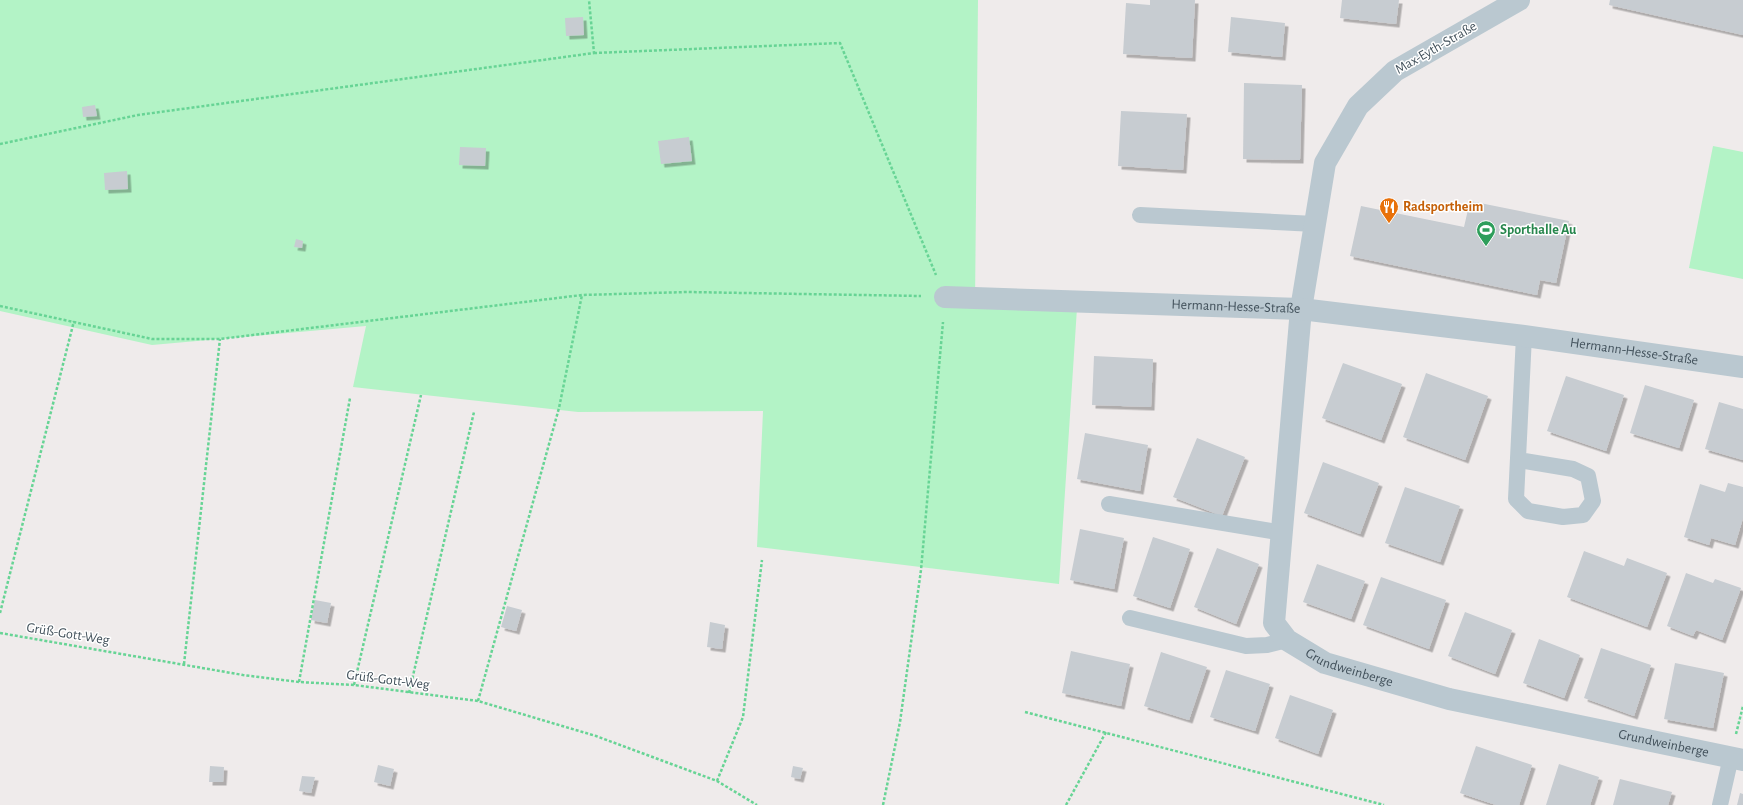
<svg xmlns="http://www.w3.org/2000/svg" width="1743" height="805" viewBox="0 0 1743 805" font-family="'Alegreya Sans',sans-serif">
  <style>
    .green { fill: #b3f3c6 }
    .building { fill: #c7ccd1; filter: url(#shadow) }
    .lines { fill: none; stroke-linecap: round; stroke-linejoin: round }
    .path { stroke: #67d495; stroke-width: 2.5; stroke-dasharray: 3 2; stroke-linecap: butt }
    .service { stroke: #bac8d0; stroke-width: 16 }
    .minor { stroke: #bac8d0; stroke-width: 22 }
    .labels { text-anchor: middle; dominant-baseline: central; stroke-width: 3; stroke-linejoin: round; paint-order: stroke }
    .street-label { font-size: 14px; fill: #42515b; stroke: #fff }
    .food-label { font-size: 14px; font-weight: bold; fill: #c56008; stroke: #fff; text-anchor: start }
    .leisure-label { font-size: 14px; font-weight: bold; fill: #27864d; stroke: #fff; text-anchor: start }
  </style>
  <defs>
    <filter id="shadow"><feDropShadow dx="3.5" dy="3.5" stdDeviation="0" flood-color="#0004"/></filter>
  </defs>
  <rect width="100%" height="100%" fill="#efebeb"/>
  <path class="green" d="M0,0H978L975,303L1077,308L1059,584L757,547L763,411L578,412L353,387L366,326L152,345L0,311Z
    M1713,146L1743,152V279L1689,268Z"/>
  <path class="building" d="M1150,0H1195L1192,58L1123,54L1126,3L1150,5Z
    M1342,0H1399L1396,24L1340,18Z
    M1610,0H1743V35L1609,5Z
    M583,17L584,35L566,36L565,18Z
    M1231,17L1285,23L1282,57L1228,52Z
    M1244,83L1302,85L1300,160L1243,159Z
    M95,105L97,116L83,117L82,107Z
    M1121,111L1187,114L1183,170L1118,166Z
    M689,137L692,161L661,164L658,141Z
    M460,147L486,148L485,166L459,165Z
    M127,171L128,189L105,190L104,173Z
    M1470,201L1569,221L1556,283L1540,280L1537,295L1350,256L1361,206L1464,227Z
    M296,239L303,241L302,248L294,247Z
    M1094,356L1153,359L1151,407L1092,405Z
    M1343,363L1402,384L1381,440L1322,418Z
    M1426,373L1488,396L1465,460L1403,437Z
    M1566,376L1624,395L1606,451L1547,431Z
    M1645,385L1694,400L1679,448L1630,433Z
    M1719,402L1743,409V460L1705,449Z
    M1085,433L1148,445L1140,491L1077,479Z
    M1197,438L1245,457L1222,516L1173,497Z
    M1323,462L1379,483L1360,534L1304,513Z
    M1728,483L1743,487V518L1735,545L1711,538L1709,545L1684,537L1700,484L1725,492Z
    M1405,487L1460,506L1440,562L1385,543Z
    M1080,529L1124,538L1114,589L1070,580Z
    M1153,537L1190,549L1170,608L1133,596Z
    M1217,548L1259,564L1236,624L1194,607Z
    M1584,551L1624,566L1627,558L1667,573L1647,627L1567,597Z
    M1317,564L1365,581L1351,619L1303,602Z
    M1686,573L1713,583L1715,579L1741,588L1722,640L1696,630L1693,636L1667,626Z
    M1381,577L1446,600L1429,649L1363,625Z
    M315,600L331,603L327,623L311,620Z
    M507,606L522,610L516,631L501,627Z
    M1465,612L1512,630L1495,674L1448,656Z
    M710,622L725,625L722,649L707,647Z
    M1539,639L1580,655L1564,698L1523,683Z
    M1601,648L1651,665L1634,716L1584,698Z
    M1071,651L1130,664L1121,706L1062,693Z
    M1161,652L1207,667L1189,720L1144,706Z
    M1675,663L1724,673L1713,728L1664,719Z
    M1226,670L1270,684L1255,731L1210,717Z
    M1290,695L1333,710L1318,754L1275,738Z
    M1476,746L1532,765L1519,805H1496L1460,793Z
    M1559,764L1599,777L1590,805H1546Z
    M378,765L394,769L390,786L374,782Z
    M210,766L224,767L223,782H209Z
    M793,766L803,768L800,779L791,777Z
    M302,776L315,777L311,793L299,791Z
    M1620,779L1672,792L1668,805H1613Z
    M1740,793L1743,794V805H1737Z"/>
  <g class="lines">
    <path class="path" d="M594,53L840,43L936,275
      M0,144L138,115L594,53L589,0
      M0,306L152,339H220L582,295L687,292L921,296
      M0,613L74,321
      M0,633L243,675L299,682L354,685L478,701L596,736L717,781L757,805
      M184,664L220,339
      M299,682L350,398
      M354,685L421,395
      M409,693L474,412
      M478,701L559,408L582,295
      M1025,712L1384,805
      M1736,734L1743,706
      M717,781L743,717L762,560
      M883,805L900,722L921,570L943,322
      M1066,805L1106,732"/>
    <path class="service" d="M1140,215L1315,224
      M1519,460L1573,469L1588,476L1593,501L1583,515L1563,517L1528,511L1516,499L1524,336
      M1109,504L1283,533
      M1130,618L1246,646L1267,645L1287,640
      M1720,805L1731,757"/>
    <g class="minor">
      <path id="s1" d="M1519,0L1395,71L1358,106L1325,163L1301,309L1274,623L1287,640L1325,663L1449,699L1743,760"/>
      <path id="s2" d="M945,297L1301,309L1524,336L1743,367"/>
    </g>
  </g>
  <defs>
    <g id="restaurant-pin" transform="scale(1)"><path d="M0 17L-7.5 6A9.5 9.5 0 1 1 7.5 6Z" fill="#e8710a" stroke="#fff"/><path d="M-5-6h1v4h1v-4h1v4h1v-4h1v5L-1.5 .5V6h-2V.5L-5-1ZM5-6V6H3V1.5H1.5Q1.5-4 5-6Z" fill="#fff"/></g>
    <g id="stadium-pin" transform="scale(1)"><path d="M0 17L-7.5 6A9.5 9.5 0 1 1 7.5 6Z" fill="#2e9e5b" stroke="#fff"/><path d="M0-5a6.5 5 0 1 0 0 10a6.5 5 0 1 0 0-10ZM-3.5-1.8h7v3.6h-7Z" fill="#fff"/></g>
  </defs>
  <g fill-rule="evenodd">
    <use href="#restaurant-pin" x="1389" y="207"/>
    <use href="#stadium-pin" x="1486" y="230"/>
  </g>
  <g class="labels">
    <g class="street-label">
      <text transform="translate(1436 48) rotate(-30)">Max-Eyth-Straße</text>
      <text stroke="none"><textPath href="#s2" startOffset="291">Hermann-Hesse-Straße</textPath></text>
      <text stroke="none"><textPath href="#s2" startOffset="692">Hermann-Hesse-Straße</textPath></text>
      <text transform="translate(68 634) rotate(9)">Grüß-Gott-Weg</text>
      <text stroke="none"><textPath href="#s1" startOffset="813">Grundweinberge</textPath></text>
      <text transform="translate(388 680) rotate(7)">Grüß-Gott-Weg</text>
      <text stroke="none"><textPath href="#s1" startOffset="1137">Grundweinberge</textPath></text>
    </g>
    <g class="food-label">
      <text x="1403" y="207">Radsportheim</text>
    </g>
    <g class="leisure-label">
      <text x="1500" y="230">Sporthalle Au</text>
    </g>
  </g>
</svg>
